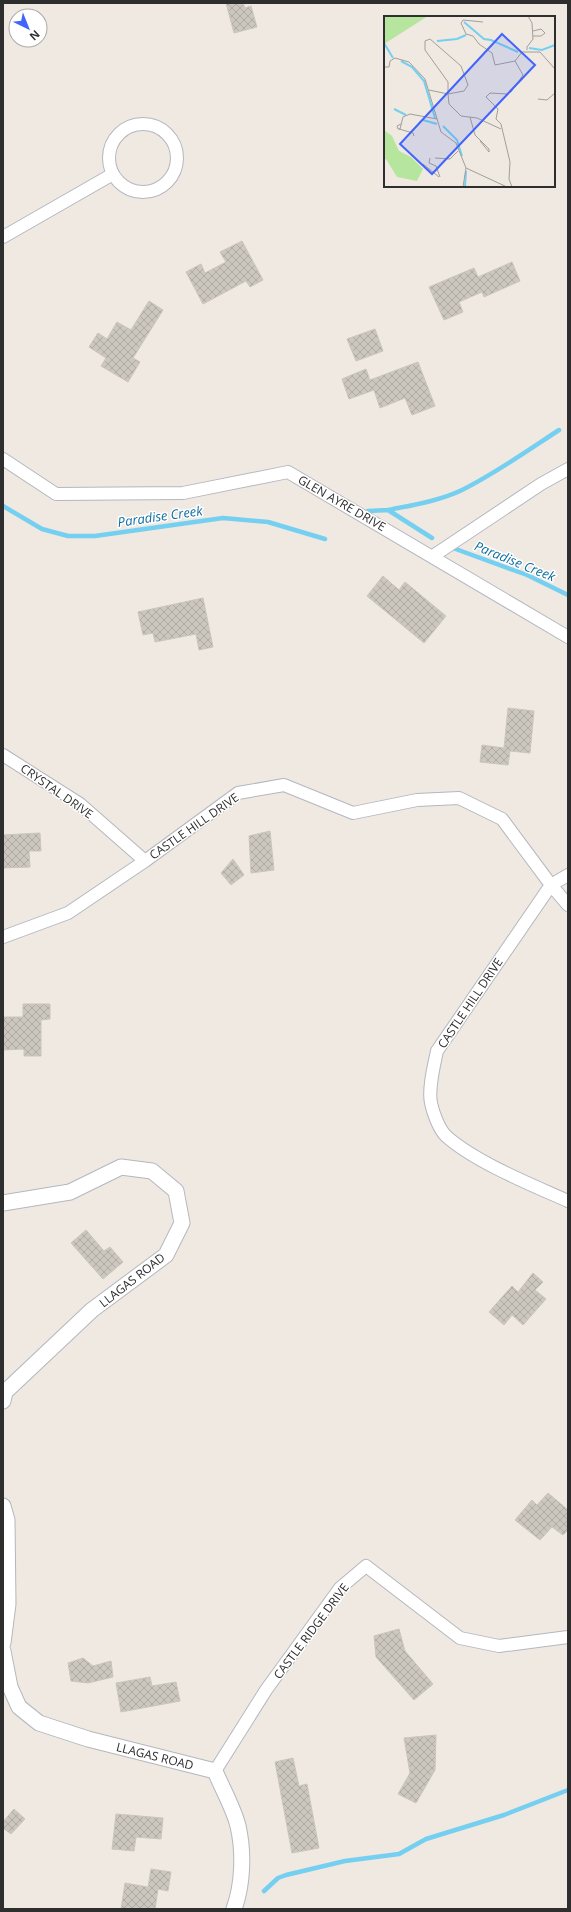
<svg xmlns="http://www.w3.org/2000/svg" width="571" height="1912" viewBox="0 0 571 1912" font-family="'Open Sans',sans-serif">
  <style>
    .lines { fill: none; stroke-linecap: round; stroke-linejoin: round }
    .stream { stroke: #75cff0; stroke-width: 4.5 }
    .building { fill: url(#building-cross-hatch); stroke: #cbc5ba }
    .minor-casing { stroke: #b4b7c1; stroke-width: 14 }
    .tertiary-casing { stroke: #b4b7c1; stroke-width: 17 }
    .minor { stroke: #fff; stroke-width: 12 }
    .tertiary { stroke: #fff; stroke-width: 15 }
    .labels { text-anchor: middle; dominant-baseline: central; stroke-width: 3; stroke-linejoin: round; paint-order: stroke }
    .street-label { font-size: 12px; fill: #2e2e2e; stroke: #fff }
    .water-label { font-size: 13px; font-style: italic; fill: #0d6fa3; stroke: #fff }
    .inset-river { fill: none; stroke: #75cff0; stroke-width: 2 }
    .inset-road { fill: none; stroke: #a29e99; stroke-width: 1 }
    .view { fill: #4264fb; fill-opacity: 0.15; stroke: #4264fb; stroke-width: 2 }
    .inset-edge { fill: none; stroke: #2e2e2e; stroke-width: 2 }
  </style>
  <defs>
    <pattern id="building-cross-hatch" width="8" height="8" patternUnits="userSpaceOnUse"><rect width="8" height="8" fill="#cbc7bf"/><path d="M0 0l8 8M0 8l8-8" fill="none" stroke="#afaba4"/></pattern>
  </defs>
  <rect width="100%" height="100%" fill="#efe9e1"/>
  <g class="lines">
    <path class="stream" d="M3,506L42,529L68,536H95L223,518L268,522L325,539
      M388,510C413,505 439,501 462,490C496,473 527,451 559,430
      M368,511L388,510L432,538
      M453,548L527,575L568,595
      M264,1891L278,1878L286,1875L345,1861L399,1854L426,1839L504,1815L568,1790"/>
  </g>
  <path class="building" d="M226,3H243L245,8L251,6L257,27L234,33Z
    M242,241L263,280L250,287L246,281L203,304L186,272L201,264L205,273L226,262L220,252Z
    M512,262L520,281L484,297L482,292L459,302L463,312L444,320L429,287L474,268L478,277Z
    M149,301L163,310L133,358L140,362L128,382L101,366L106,358L89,347L98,333L107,339L117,322L131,330Z
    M375,329L383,351L356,361L347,339Z
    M418,362L435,406L412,415L405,398L380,408L374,390L349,399L342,379L366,369L370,380Z
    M383,576L399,590L405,582L446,616L424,643L367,596Z
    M203,598L213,647L199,650L196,634L155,642L153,633L143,635L138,612Z
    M508,708L534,711L530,753L510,751L508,765L480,762L482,745L504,748Z
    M270,831L274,870L251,873L249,836Z
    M40,833L41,851H29L30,867L3,868V835Z
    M233,859L244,875L231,885L221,873Z
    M23,1004H50V1019L41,1020V1056H24V1049L3,1050V1017H23Z
    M86,1230L104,1251L110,1247L123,1262L103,1279L71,1243Z
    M533,1273L543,1282L535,1290L546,1299L523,1325L512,1315L504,1325L489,1312L512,1286L518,1292Z
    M548,1493L568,1510V1530L563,1535L552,1527L540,1540L515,1520L532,1500L537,1505Z
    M399,1629L405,1651L433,1684L414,1700L376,1657L374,1636Z
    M83,1658L93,1666L111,1661L113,1677L88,1683L71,1681L68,1663Z
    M150,1677L152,1686L176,1682L180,1701L121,1712L116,1683Z
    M436,1735L435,1770L416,1803L398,1794L410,1773L404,1738Z
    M293,1758L299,1786L307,1784L319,1848L292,1853L275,1762Z
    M14,1809L25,1819L11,1834L3,1828V1822Z
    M116,1814L163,1818L161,1839L136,1837L134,1851L112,1849Z
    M151,1869L171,1872L168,1891L158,1889L155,1909H121L125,1883L148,1887Z"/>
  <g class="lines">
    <g class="minor-casing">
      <path id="minor" d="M109 158a34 34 0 1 1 68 0a34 34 0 1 1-68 0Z
        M3,237L113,174
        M3,459L56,494L183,493L288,472L568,637
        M433,556L541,484L568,469
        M3,755L80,804L145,861
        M568,905L551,885L437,1051C434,1065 428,1089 431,1103C433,1113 439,1129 446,1136C475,1162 532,1185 568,1201
        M3,937L68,913L145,861L238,793L284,785L353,813L417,800L459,798L502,819L551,885L568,875
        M215,1771L266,1690L340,1588L366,1566L460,1638L499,1646L568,1637"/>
    </g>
    <g class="tertiary-casing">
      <path id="tertiary" d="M3,1203L70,1192L121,1167L152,1171L176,1191L182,1223L166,1255L92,1310L5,1392L3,1401
        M3,1506L7,1520L8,1604L3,1643
        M3,1651L10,1687L19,1707L39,1723L88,1739L215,1771C222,1788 234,1809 238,1826C244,1852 243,1884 234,1909"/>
    </g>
    <use href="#minor" class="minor"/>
    <use href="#tertiary" class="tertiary"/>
  </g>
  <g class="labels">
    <g class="street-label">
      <text transform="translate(342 503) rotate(30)">GLEN AYRE DRIVE</text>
      <text transform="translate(57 791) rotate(35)">CRYSTAL DRIVE</text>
      <text transform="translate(194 826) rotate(-35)">CASTLE HILL DRIVE</text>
      <text transform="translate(470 1003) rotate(-56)">CASTLE HILL DRIVE</text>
      <text transform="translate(132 1280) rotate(-38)">LLAGAS ROAD</text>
      <text transform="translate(311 1631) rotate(-53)">CASTLE RIDGE DRIVE</text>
      <text transform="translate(155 1756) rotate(14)">LLAGAS ROAD</text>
    </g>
    <g class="water-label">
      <text transform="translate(160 516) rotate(-8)">Paradise Creek</text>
      <text transform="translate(515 561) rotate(22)">Paradise Creek</text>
    </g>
  </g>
  <g transform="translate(384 16)">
    <rect width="171" height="171" fill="#efe9e1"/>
    <path d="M0,0H44L0,28Z" fill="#b6e59e"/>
    <path d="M0,114L8,120L15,135L27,141L39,153L33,165L13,161L2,143L0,144Z" fill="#b6e59e"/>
    <path class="inset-river" d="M80,6L100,23L107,24L134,36M53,25L73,23L82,19M0,27L9,42M145,32L158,34L171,29M17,45L28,51L40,65L51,102M10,93L22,99M39,104L53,108M59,110L73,124L78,140M81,171L82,155"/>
    <path class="inset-road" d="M99,6L79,4L77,7L82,18L89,20L95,28L108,37L111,49L131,45M149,15L157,13L161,17L157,20H149M46,23L77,50L84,69L80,75L64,78V66L41,34V25ZM143,34V31L149,23L148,7L144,0M0,51H5L6,45L11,42L25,46L41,63L57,116L72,127L82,152L123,171M45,74L64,78L65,88L77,100L93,102L117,113M154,83L163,84L171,77M86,101L91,119L105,133V136L96,125M17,108L13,110L14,113H16L19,101L26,98L53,103M15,113L29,117L30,120M46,142L45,147L52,150L56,161M51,142L66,143L74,135M39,148L55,161M79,171L82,152M128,171L125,163L126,146L117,108L112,103L114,93L102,81L106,77L123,78L127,76L139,59L131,45L138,36H156L171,53"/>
    <path class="view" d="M118,18L151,49L48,158L16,128Z"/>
    <rect width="171" height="171" class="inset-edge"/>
  </g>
  <rect width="571" height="1912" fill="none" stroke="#2e2e2e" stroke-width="8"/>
  <g transform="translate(28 28) rotate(137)"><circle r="19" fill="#ffffff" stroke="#ababab"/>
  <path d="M0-3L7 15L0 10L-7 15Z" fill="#4264fb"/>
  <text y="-6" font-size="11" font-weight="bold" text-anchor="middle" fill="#2e2e2e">N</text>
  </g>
</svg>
